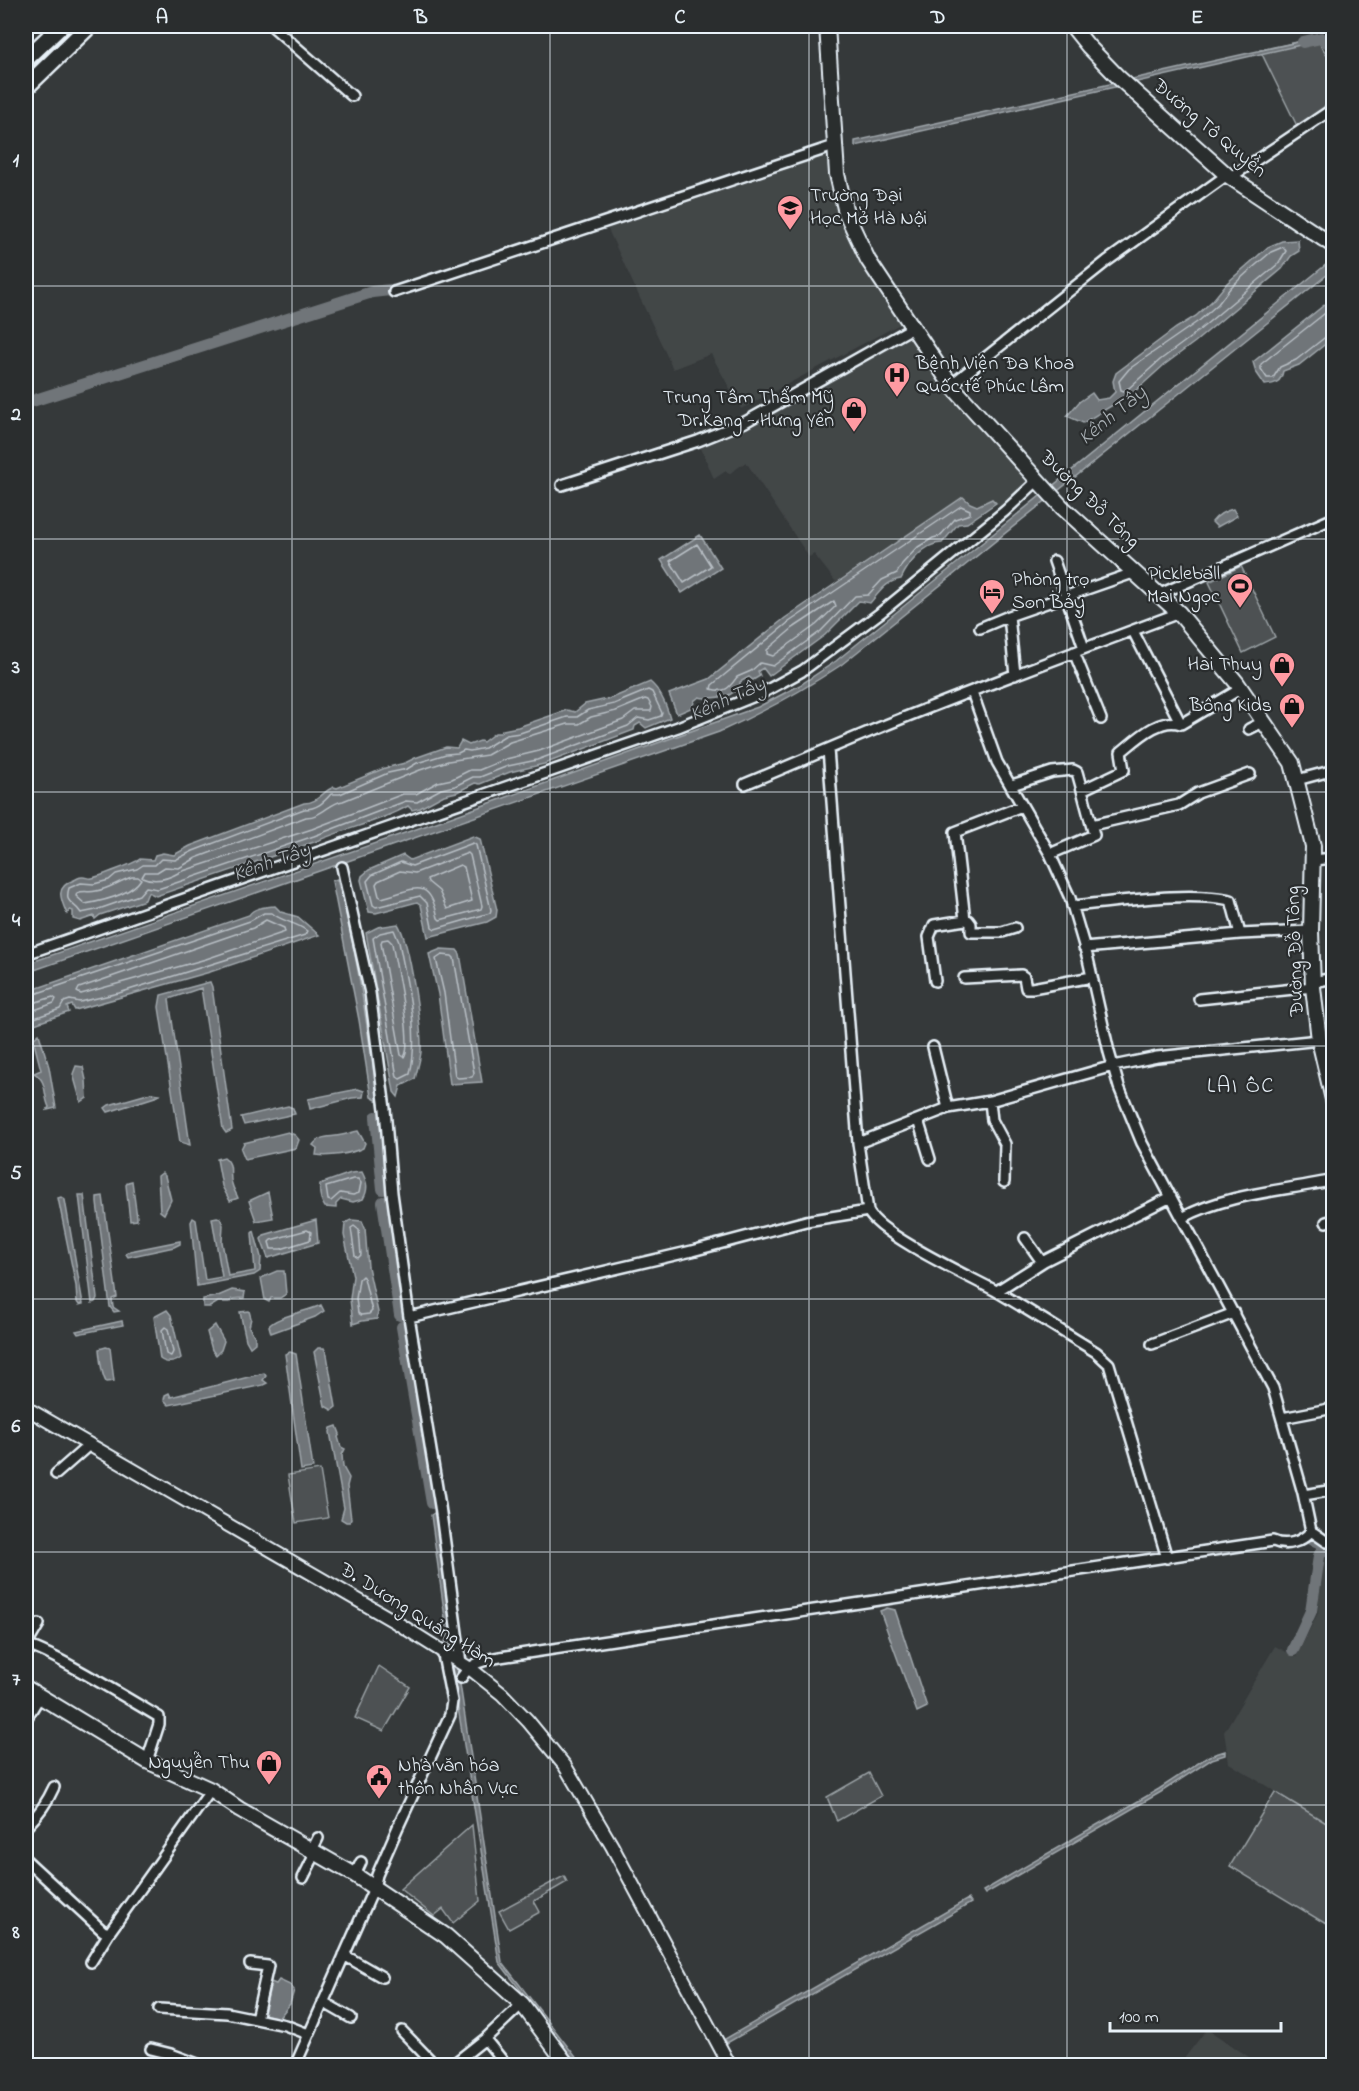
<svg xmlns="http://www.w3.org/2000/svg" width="1359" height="2091" viewBox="0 0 1359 2091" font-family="'Indie Flower',sans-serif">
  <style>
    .built { fill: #424647 }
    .green { fill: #4d5152; stroke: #9aa1a5; stroke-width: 1.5 }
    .water { fill: #707579; stroke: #a0a7ac; stroke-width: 1.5 }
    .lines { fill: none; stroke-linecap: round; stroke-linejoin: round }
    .shore { stroke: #b8bfc5; stroke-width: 1.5 }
    .canal { stroke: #707579; stroke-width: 12 }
    .minor-casing { stroke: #e8f1f8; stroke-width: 14 }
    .tertiary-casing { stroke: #e8f1f8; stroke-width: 16 }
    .secondary-casing { stroke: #e8f1f8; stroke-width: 18 }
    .trunk-casing { stroke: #e8f1f8; stroke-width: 20 }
    .minor { stroke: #2a2d2e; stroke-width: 9 }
    .tertiary { stroke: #2a2d2e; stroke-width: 12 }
    .secondary { stroke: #2a2d2e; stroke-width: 14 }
    .trunk { stroke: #2a2d2e; stroke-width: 15 }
    .grid { fill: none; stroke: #e8f1f8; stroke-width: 1.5; stroke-opacity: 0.55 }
    .labels { text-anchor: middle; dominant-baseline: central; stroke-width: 4.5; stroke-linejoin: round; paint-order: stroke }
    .street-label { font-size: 20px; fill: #e8f1f8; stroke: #2a2d2e }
    .poi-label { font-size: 20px; fill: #e8f1f8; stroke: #2a2d2e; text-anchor: end }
    .water-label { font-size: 21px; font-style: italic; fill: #acb3b8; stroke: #2a2d2e }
    .quarter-label { font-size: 22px; letter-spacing: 1.5px; fill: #e8f1f8; stroke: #2a2d2e }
    .neatline { fill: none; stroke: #e8f1f8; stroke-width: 2 }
    .grid-label { font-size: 20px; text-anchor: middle; font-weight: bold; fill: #e8f1f8 }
  </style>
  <rect width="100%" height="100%" fill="#35393a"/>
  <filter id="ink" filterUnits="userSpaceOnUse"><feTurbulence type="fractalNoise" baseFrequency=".0167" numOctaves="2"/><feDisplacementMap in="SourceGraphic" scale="12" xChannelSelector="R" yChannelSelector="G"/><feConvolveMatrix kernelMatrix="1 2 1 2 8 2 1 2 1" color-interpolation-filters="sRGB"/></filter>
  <g filter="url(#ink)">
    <path class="built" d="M834,146L846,213L912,328L1038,480L1005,511L992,499L977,506L963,497L836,582L814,554L809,557L746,462L729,474L726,471L714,479L698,441L911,328L898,325L741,409L711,354L673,369L605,223Z
      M1322,1555L1334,1556L1333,1827L1229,1763L1224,1732L1275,1646L1296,1657L1318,1613Z
      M1207,2029L1261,2065H1179Z"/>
    <path class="green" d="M1316,38L1333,64V108L1299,130L1260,50Z
      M1241,566L1275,637L1243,653L1209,582Z
      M320,1470L328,1518L296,1523L288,1475Z
      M379,1666L410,1687L384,1731L355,1718Z
      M869,1773L881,1796L837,1821L827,1797Z
      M1275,1792L1333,1827L1334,1924L1331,1927L1230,1866Z
      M472,1825L480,1901L453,1923L443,1909L434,1916L400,1889Z
      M564,1876L567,1882L534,1901L540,1912L509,1929L499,1911Z"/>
    <path class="water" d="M1316,38L1318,41L855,146V141Z
      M1298,240L1299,251L1291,256L1282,269L1195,342L1164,365L1133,393L1083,423L1067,416L1079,402L1092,393L1097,400L1109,398L1115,392L1113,381L1116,373L1176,328L1196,316L1213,300L1227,283L1268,247L1282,241Z
      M1333,259V270L841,665C802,691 762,713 719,732L26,973V964L451,817L758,707L800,685L836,661Z
      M1333,298V338L1299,365L1283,371C1281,382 1276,384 1265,385L1256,372L1253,362Z
      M963,497L970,503L977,506L992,499L996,503L967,523L958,524L942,543C924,543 908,564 901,579C886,581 880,592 870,603L859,601L825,635L769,676L763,668L758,671L760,676L753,680L749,677L740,682V687C736,690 731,695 726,696C720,697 704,699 699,697L694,701L693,707L677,714L669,694L709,679L785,618Z
      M1233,509L1237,516L1217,527L1212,522C1218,514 1224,511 1233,509Z
      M700,535L721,568L682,593L661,560Z
      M650,682C661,691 666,704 670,718L646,728L640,723L635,726L634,730L544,764L510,772L480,784L475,783L457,792L444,795L420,808L412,810L408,806C380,822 346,828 317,841L156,896L148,892L145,900L100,915L95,919L94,916L80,921L73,919V911L70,910L67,914C60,898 55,887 74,880C79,878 78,877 83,877C86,877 89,879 92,878C98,877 137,862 140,859L153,860L155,855L163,853L174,855L190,846L304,803C319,803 322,791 334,787L337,788L385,768L405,763L415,758L446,747L457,748L461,741L469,745L480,741L483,742L495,733H500L503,730L518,727L567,710L575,712L585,704L612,698Z
      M473,836L480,839L497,910L496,917L487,922L428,937L421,905L417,902L376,913L369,912L361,880L362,876L369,870L403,855L410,860Z
      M337,879C358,951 367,1027 378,1101L371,1097L359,1020L332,881Z
      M275,906L281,912L298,917L319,935L210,972L75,1010L72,1005L67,1007L69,1012L26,1027V992L249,915C254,907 266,907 275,906Z
      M398,924C410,943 422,1028 421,1052C420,1061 417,1070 415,1079L401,1086L398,1097L394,1092L366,933L378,927Z
      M441,949L457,950L460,954L482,1082L450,1084L438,994L429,954Z
      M210,982L212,987L232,1130L226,1133L223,1129L201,988L169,999L190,1145L180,1142L159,1007L161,995Z
      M39,1034L49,1067L56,1108L47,1110L49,1107C43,1095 48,1081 34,1073L41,1070L33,1039Z
      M76,1066L83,1067L86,1080L87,1098L81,1102L73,1074Z
      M358,1089L364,1091L363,1097L352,1098L310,1109L308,1099Z
      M151,1093L160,1094L158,1096L108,1112L105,1108L109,1105Z
      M288,1106L293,1108L295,1114L244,1125L241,1117Z
      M358,1131L365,1143L363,1148C350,1154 330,1157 316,1155L317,1148L313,1145C321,1134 331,1138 342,1135C348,1134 352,1132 358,1131Z
      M288,1132L295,1135L299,1140L296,1148L245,1159L241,1149L244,1143Z
      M224,1157C235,1165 228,1174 232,1184C233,1189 236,1193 238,1198L230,1201L222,1186L217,1159Z
      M362,1172C367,1182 369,1189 363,1199L353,1202L341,1199L336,1204V1208L325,1207C320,1200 319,1192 320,1184L351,1173Z
      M162,1173L165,1176L171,1200L164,1214L160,1211L158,1176Z
      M132,1181L137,1217V1220L130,1221L126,1185L128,1182Z
      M268,1192L273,1218L256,1221L249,1201Z
      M79,1195H84L97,1298L95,1302L92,1303Z
      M103,1196L117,1297L112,1299L113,1307L119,1311L114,1312L110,1307L97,1203V1197Z
      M61,1197L65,1200L83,1304L79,1305L77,1302L76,1286L58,1198Z
      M217,1217L220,1218L223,1225L222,1242L228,1276L255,1271L252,1233L254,1231L261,1257L260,1271L254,1275L197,1286L191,1222L193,1218L196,1220L205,1280L222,1277L212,1218Z
      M316,1220L318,1243L268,1258L261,1239L264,1235Z
      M351,1220L362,1221L365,1228L368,1267L378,1312L377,1319L362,1321L353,1324L350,1299L353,1276L344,1235L345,1223Z
      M180,1241V1244L174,1247L128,1257L126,1254L130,1251Z
      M277,1271H284L286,1294L280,1298H271L269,1302L265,1300L261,1278Z
      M232,1290L245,1292L244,1298L232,1299L230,1302H218L210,1307H203V1299L218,1296Z
      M321,1305L324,1311L315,1317L271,1333L269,1326C275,1317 308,1311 321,1305Z
      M167,1310L171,1315L181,1358C175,1363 166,1364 160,1359L154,1317Z
      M249,1311L251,1318L249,1327L255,1337V1343L250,1347L246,1340L240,1312Z
      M122,1321L123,1325L78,1334L76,1331Z
      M215,1325L224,1341L221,1350L216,1355L212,1350L207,1332Z
      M106,1347L110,1348L114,1381L106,1382C101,1373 100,1360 99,1349Z
      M318,1348H324L327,1355L336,1407L332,1410L325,1406L314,1352Z
      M290,1352L296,1354L313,1468L301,1470L285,1354Z
      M264,1373L266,1376L263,1380L267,1383L263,1385L169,1405L164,1400L165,1395L169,1393L171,1397Z
      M337,1426L340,1434L338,1437L341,1447L345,1449L342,1455L343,1467L349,1478L347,1486L351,1519L350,1522H346L341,1519L344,1508L330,1432L331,1428Z
      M434,1513L436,1514L455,1647L445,1643L447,1633L431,1515Z
      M887,1608L895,1610L927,1707L917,1712L880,1611Z
      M451,1664H457L502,1962L582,2065H578L499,1962Z
      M1225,1751V1755L1212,1759L1161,1792L985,1894L983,1891L1159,1789L1209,1756Z
      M968,1899L971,1903L727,2043L725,2039Z
      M279,1980L290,1985L294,1990L290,2004L279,2018L264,2014L271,1982L276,1984Z"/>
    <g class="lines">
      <path class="shore" d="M1283,247L1286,251L1278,264L1191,337L1160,360L1129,388L1124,391L1121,390L1119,381L1129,369L1200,320L1218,304L1231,287L1250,270L1271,252Z
        M1334,306L1261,364V369L1267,378H1273L1280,367L1296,360L1328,335L1334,334
        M961,506L970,510V514L955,519L940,536L933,538L918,547L902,564L897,573L882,580L868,595L855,596L821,631L773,666L760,663L751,671L737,677C729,688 726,693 711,689L712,685L789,622Z
        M697,544L711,566L684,583L670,561Z
        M834,601L836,606L816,625L773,656L767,654V650L793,628Z
        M648,690L652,692L662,713L661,716L649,720L638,718L628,726L537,760L508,766L480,777H473L455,786L441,789L417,802L406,801L314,836L158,889L146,887L139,895L96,910L81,913C74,901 64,905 69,888L81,883L94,884L109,880L116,874L137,869L143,865H155L161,859L175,860L193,851L304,809C317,809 323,803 331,794H340L388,773L407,769L417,763L446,754L458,753L464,750L470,751L485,748L506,735L520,733L567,717H577L588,710L614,704Z
        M645,699L648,700L652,707L651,711H635L623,720L539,751L506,759L479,770H470L452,779L438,782L416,794H403L312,829L180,872C168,879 155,883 142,877L145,872H157L165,867L179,868L196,858L306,817C322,817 329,803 343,801L420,770L448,761L487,755L510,742L568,724H579L591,717L616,711Z
        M473,843L476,845L491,910L490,913L435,929L432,927L427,903L420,896L376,907L373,905L367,881L372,875L401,862L412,866Z
        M468,853L470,855L482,906L481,909L440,920L438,918C429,875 414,890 382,898L379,896L376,884L378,881L400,871L415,873Z
        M460,865L464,867L472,901L447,909L439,891L428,882L427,879Z
        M132,877H138L141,879C131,895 103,901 85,904L76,896L77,893C84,890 89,893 96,891C109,889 119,881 132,877Z
        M266,920L284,928L285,932L206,959L81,994L77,992L79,988L253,928Z
        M394,930L399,942C407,985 420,1030 410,1074L400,1079L397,1077L373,938L380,933Z
        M388,939L392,943C395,963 414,1044 404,1057L401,1055L381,943L382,940Z
        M442,955L452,956L454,958L474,1073L472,1077L458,1078L455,1076L444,993L436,959Z
        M26,997L250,921L264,913H272C282,922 296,922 307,931L305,935L119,993L80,1002L70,1000L64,1002L60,1009L26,1021
        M26,1005L53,997L56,999L54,1003L26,1013
        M353,1179H358L361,1183L359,1193L353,1195L340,1193L331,1201L328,1200L326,1187Z
        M354,1226L359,1230L361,1255L358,1258L355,1256L351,1228Z
        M307,1230L311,1232L310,1240L281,1249H271L269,1242L271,1240Z
        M362,1276L364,1278L372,1311L369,1314L361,1315L358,1313L356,1299L359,1279Z
        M165,1327L168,1329L173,1352L171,1356L166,1354L162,1330Z"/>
      <path class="canal" d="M1303,42L1321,38L1334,47
        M26,403L372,292L390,290
        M376,1117L383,1189
        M383,1202L400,1315
        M402,1327L432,1503
        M1309,1538L1332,1548
        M1293,1650L1311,1611L1319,1556L1322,1550H1334"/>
      <g class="minor-casing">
        <path id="minor" d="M272,26L352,96
          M1231,177L1334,108
          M394,292L834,146
          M951,385L1107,261L1227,175
          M562,485L698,441L745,422L912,328
          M1054,561L1084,648
          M1160,594L1334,518
          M980,628L1009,616
          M1133,631L1181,724
          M1074,652L1101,719
          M1015,675L1009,616L1136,572
          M972,692L997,762L1050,854L1070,898L1088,959L1109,1052L1119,1087L1142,1143L1273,1388L1303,1493L1311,1531L1327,1542H1334
          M1249,729L1263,722
          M828,749L858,1143L868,1211C878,1234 970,1277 996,1291C1030,1311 1063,1332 1096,1352L1109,1364L1167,1558
          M1297,780L1334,770
          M745,784C789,766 832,747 876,729C976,688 1078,651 1179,613
          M1012,785L1052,772L1073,770L1077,772L1082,790
          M1092,825L1179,805L1198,793L1250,774
          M1050,854L1094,835L1082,790L1124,770L1121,752C1136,740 1160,716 1181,724L1240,689
          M1313,860L1334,858
          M342,867L370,993L385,1109L392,1193L409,1317L440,1506L461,1663
          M1072,906C1119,902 1186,891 1231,900L1240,934
          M965,920H968L971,924V932H1002L1015,928
          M1084,948L1240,934L1311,931
          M26,954L678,727L762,693L802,671L880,613L1005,511L1038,480
          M964,978L1021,975L1024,977L1026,988H1032L1092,977
          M935,981L929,937L934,925L965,920L955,832L1022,806
          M1313,982L1334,978
          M1199,999L1313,987
          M933,1047L948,1108
          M990,1101L992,1120L1005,1144L1004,1182
          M918,1120L930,1159
          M858,1143L948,1108L990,1101L1113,1066L1157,1057L1319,1040
          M1182,1218C1228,1193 1284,1191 1334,1180
          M1326,1222L1334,1220
          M1025,1238L1042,1262
          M997,1291L1044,1261L1171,1197
          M409,1317L692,1251L806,1221L868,1211
          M1152,1344L1234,1313
          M1282,1418L1334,1408
          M56,1474L89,1445
          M1304,1495L1334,1490
          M26,1646C39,1644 140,1706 159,1717V1724L147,1761
          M26,1646L39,1624
          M461,1678C471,1663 483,1660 500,1657L1273,1541C1286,1547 1302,1542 1311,1531
          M26,1719L40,1696
          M26,1827C38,1815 47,1803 54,1787
          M312,1850L318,1838
          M26,1860L103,1931L109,1933L211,1790
          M355,1875L361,1862
          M303,1878L316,1852
          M344,1955L382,1977
          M91,1962L109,1933
          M250,1964L268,1966L256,2019
          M323,2002L351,2018
          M159,2009L227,2013L285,2025L308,2034
          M402,2031L436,2066
          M485,2039L507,2066
          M151,2049L171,2054L203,2066
          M295,2066L374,1888L377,1875L398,1827L450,1715L452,1701L442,1650
          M451,2066L485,2039L522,2004"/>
      </g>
      <g class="tertiary-casing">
        <path id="tertiary" d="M26,1408L394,1621L472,1670L502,1694L528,1721L565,1766L612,1846L730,2066"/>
      </g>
      <g class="secondary-casing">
        <path id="secondary" d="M827,26L837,174L846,213L868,260L951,385L1062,507L1179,613L1237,683L1292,763L1313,846L1311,931L1313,987L1319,1040L1334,1104
          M1072,26L1088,46L1119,78L1227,175L1334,246
          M26,1688L147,1761L211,1790L239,1809L355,1875L446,1936L522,2004L568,2066"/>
      </g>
      <g class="trunk-casing">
        <path id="trunk" d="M26,59L61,26
          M26,87L89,26"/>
      </g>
      <use href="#minor" class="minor"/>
      <use href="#tertiary" class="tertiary"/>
      <use href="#secondary" class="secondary"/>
      <use href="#trunk" class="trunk"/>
    </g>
  </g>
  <path class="grid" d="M292,26V2066M550,26V2066M809,26V2066M1067,26V2066M26,286H1334M26,539H1334M26,792H1334M26,1046H1334M26,1299H1334M26,1552H1334M26,1805H1334"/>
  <defs>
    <g id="university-pin" transform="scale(1.35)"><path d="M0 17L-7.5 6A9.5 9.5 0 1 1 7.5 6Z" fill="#ff9aa2" stroke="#2a2d2e"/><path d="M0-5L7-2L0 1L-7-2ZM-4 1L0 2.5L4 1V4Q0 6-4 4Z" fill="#111"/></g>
    <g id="hospital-pin" transform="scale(1.35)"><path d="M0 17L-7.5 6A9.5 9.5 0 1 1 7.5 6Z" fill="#ff9aa2" stroke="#2a2d2e"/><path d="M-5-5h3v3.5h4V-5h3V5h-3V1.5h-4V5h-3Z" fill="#111"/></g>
    <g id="shop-pin" transform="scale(1.35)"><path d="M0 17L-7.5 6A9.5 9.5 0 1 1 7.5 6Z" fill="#ff9aa2" stroke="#2a2d2e"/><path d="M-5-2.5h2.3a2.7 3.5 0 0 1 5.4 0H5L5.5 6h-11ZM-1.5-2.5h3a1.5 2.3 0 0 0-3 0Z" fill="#111"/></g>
    <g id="stadium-pin" transform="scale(1.35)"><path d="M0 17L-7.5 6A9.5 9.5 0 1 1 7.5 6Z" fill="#ff9aa2" stroke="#2a2d2e"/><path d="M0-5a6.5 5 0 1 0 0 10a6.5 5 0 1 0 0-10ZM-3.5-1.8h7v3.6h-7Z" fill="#111"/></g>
    <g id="hotel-pin" transform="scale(1.35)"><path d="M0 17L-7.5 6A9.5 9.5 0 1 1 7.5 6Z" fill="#ff9aa2" stroke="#2a2d2e"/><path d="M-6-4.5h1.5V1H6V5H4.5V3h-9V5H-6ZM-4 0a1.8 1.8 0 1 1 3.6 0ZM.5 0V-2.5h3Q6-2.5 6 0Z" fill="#111"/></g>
    <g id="civic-pin" transform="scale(1.35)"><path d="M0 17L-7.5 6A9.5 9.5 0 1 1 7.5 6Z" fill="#ff9aa2" stroke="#2a2d2e"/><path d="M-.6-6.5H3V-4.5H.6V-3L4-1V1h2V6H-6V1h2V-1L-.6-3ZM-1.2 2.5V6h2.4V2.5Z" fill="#111"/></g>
  </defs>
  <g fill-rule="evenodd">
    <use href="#university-pin" x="790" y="208"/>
    <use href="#hospital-pin" x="897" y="375"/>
    <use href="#shop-pin" x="854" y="410"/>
    <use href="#stadium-pin" x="1240" y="586"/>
    <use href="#hotel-pin" x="992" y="592"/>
    <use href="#shop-pin" x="1282" y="665"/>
    <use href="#shop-pin" x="1292" y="706"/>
    <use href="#shop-pin" x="269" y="1763"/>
    <use href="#civic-pin" x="379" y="1777"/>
  </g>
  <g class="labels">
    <g class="street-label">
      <text transform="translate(1209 129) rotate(40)">Đường Tô Quyền</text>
      <text transform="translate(1089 500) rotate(44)">Đường Đỗ Tông</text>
      <text transform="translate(1296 951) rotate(-92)">Đường Đỗ Tông</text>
      <text transform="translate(417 1616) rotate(32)">Đ. Dương Quảng Hàm</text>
    </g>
    <g class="poi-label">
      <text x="810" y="196" text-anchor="start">Trường Đại<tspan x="810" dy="23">Học Mở Hà Nội</tspan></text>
      <text x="916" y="364" text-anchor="start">Bệnh Viện Đa Khoa<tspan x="916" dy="23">Quốc tế Phúc Lâm</tspan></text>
      <text x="834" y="398">Trung Tâm Thẩm Mỹ<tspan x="834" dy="23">Dr.Kang - Hưng Yên</tspan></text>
      <text x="1220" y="574">Pickleball<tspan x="1220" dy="23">Mai Ngọc</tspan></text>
      <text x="1012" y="580" text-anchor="start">Phòng trọ<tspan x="1012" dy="23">Son Bảy</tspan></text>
      <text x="1262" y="665">Hai Thuy</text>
      <text x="1272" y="706">Bông Kids</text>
      <text x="250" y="1763">Nguyễn Thu</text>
      <text x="398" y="1766" text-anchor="start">Nhà văn hóa<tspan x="398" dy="23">thôn Nhân Vực</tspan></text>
    </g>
    <g class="water-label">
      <text transform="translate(1113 416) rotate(-39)">Kênh Tây</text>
      <text transform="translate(728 700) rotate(-24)">Kênh Tây</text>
      <text transform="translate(272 863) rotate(-19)">Kênh Tây</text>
    </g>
    <g class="quarter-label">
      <text x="1241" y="1087">LAI ỐC</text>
    </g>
  </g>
  <rect width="1359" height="2091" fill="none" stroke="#2a2d2e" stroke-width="66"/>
  <path d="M1110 2022v9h171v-9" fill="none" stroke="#e8f1f8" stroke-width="3"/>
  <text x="1119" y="2022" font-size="18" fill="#e8f1f8" stroke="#2a2d2e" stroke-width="4.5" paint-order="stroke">100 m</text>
  <rect x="33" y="33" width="1293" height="2025" class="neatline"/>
  <g class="grid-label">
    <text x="162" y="23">A</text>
    <text x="421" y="23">B</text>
    <text x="680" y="23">C</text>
    <text x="938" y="23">D</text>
    <text x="1197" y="23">E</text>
    <text x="16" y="166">1</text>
    <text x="16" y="420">2</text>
    <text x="16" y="673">3</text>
    <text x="16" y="926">4</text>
    <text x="16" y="1179">5</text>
    <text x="16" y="1432">6</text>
    <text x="16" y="1685">7</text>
    <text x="16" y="1938">8</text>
  </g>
</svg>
